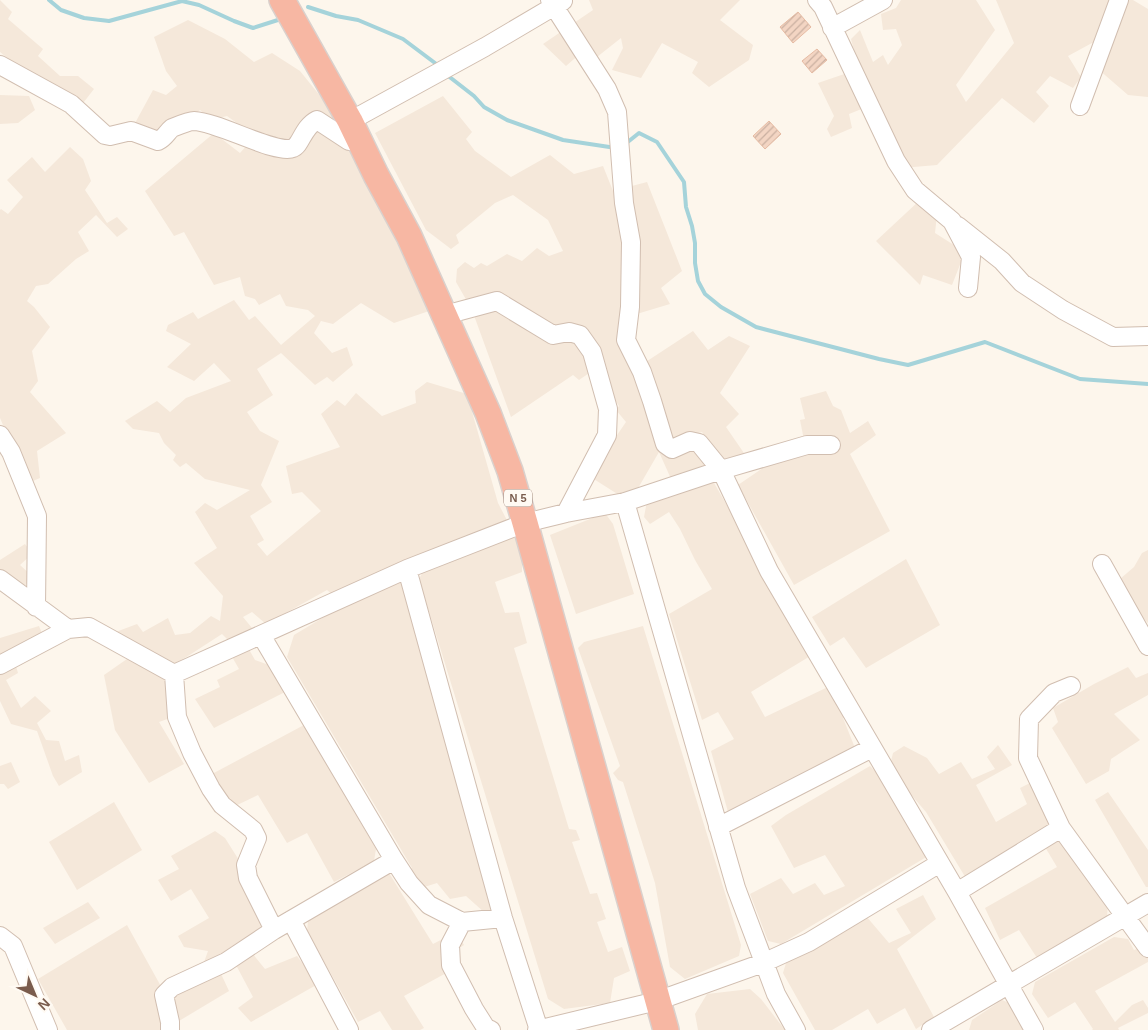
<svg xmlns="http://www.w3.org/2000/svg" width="1148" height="1030" viewBox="0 0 1148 1030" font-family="Arial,sans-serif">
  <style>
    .residential { fill: #f5e8da }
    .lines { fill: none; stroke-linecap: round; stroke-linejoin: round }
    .stream { stroke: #a5d3da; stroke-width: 4 }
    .building { fill: url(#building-hatch); stroke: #e6bba3 }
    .minor-casing { stroke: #d1beb0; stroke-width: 20 }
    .highway-casing { stroke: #dad1cd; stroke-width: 28 }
    .minor { stroke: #fff; stroke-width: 18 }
    .highway { stroke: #f7b7a3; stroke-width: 25 }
    .labels { text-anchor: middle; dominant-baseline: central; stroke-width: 4; stroke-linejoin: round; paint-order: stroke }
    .shield { fill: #fffaf3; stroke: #a28b7f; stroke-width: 1 }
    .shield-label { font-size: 11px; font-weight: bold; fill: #7a5c4d }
  </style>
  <defs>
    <pattern id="building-hatch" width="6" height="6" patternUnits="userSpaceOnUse" patternTransform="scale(1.25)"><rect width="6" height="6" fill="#f3d5c3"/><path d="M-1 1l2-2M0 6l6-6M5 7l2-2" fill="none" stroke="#cab0a1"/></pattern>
  </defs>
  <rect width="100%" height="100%" fill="#fdf6ec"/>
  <path class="residential" d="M0,0L12,12L8,19L43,49L38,56L60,76H78L94,89L80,107L46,90L0,52Z
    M589,0H740L720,20L753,45L749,60L709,87L692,73L698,62L662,43L641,78L612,70L623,48L621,38L597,57L589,46L566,66L543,44L593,10Z
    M901,0H976L995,30L956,85L966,102L1014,43L996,0H1133L1148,9V97L1128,95L1098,69L1105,52L1092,43L1068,56L1081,77L1073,88L1050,76L1036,92L1049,106L1034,123L1002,98L937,165L902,168L879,102L849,114L852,128L831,137L827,129L834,116L818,83L859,69L851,39L860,30L873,62L883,55L888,65L902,45L896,29L883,30L881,14L896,8Z
    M188,20L225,39L254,62L272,53L300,71L338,118L429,311L394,323L361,303L333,324L321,321L314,333L332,353L347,347L353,365L333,382L327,377L315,385L281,353L257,369L273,395L247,412L260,431L279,441L261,485L272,502L250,516L264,540L257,544L267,556L321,511L302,492L292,494L286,466L340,447L321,414L337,400L345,406L356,393L382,416L416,403L415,391L427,382L467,394L498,503L522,549V572L495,582L505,613L519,612L527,643L514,648L569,829L576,830L580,840L572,842L590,894L597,893L606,919L597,922L608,952L622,947L630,971L614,978L610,1003L564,1009L548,999L419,579L428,562L479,547L467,535L399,569L503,929L466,896L450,899L437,883L418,889L405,872L412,868L287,657L294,635L344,605L327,590L266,624L252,612L243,617L252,628L243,639L255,660L269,665L285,692L214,728L195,699L220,687L217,680L239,669L231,655L238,650L222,634L188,656L165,669L176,716L159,722L184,764L149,783L115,730L104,675L127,659L113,633L137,624L143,632L168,618L175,635L190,633L211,616L220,621L223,596L194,563L217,548L195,512L205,503L217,510L250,490L205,479L186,463L180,467L173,460L176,455L164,443L159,433L133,429L125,421L157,401L170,412L186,398L231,381L214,363L194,381L167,367L191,344L166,331L168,325L193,312L198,319L234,300L249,320L255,316L281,345L315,316L308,310L286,306L280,294L259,305L255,299L245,296L240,277L214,285L184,232L174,236L145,191L214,133L240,153L255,136L227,116L211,120L200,110L160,140L134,125L153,90L166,95L177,86L166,71L154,37Z
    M0,95L29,96L35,110L18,123L0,124Z
    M443,96L472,132L466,139L475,151L511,177L550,155L574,174L603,166L613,191L647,182L682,271L661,288L670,304L620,319L635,369L693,331L708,350L729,336L750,346L720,393L739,414L726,427L746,456L724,468L702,432L690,435L705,467L812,655L751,692L765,717L830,686L847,715L843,718L855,748L734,817L728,812L711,751L734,739L718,712L702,720L669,614L712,589L695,560L680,529L669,512L650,524L644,517L647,501L676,490L659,452L630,502L589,476L626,422L616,410L619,406L609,391L598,367L579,380L573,375L511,417L472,310L456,282L457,269L465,262L474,268L481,263L487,266L507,254L522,261L537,248L549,256L563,251L548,220L513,195L495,203L456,235L459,243L451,249L426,230L375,133Z
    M70,147L83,159L91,181L85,190L107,223L117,217L128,229L117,237L96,215L78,232L89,251L76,259L48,284L36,286L27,301L34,307L50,327L32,351L38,381L30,392L66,433L37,451L40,478L28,483L0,418V210L1,209L8,214L23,197L7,180L32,157L45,172Z
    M920,200L937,214L935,233L965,252L952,285L923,275L920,285L876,241Z
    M826,391L833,406L841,410L850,433L868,421L876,435L850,454L890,531L794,585L738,485L791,449L805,445L800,420L805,419L800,398Z
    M605,513L613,524L634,594L576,614L550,535Z
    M25,544L32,554L20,565L32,576L22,590L0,575V560Z
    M1148,550V623L1138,613L1120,579L1134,567L1142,553Z
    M906,559L940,625L866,668L844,637L830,646L812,617Z
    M39,626L44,638L13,656L18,673L6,680L21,708L35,696L51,711L37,723L46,740L59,741L65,761L79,755L82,772L59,786L53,776L37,731L11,724L0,701V638Z
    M643,626L741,945L739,956L685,979L670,967L655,883L623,782L618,780L613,773L620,766L578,648L584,642Z
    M1128,667L1136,678L1148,673V695L1114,714L1140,740L1111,759L1109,771L1086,784L1052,728L1058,722L1053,708L1094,684Z
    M304,725L376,849L374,861L334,882L307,833L287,843L258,795L233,807L212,774Z
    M998,745L1012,765L976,785L996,822L1027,804L1020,788L1034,781L1061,825L967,880L926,812L889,769L893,753L904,746L927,758L939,774L961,762L972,779L995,769L987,757Z
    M11,762L20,782L8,789L4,784H0V766Z
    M870,766L877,773L928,856L781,944L768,941L750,894L781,878L793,894L815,883L824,895L845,886L825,855L794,868L771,826L786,815Z
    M1108,792L1148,850V887H1146L1095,800Z
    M114,802L142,850L77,890L49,842Z
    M215,831L225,838L256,887L275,926L244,943L265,969L297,956L318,984L251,1022L238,1008L253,997L228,950L218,955L216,963L229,991L164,1030H67L38,979L127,925L163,990L203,965L208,951L184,947L178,936L209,918L191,889L171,901L158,880L179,869L171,856Z
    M1062,836L1108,901L1107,918L1037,958L1019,930L1000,940L985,908L1057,867L1045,847Z
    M389,873L433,944L456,932L464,945L444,958L450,971L404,996L424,1028L420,1030H392L380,1011L358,1022L307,931L308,921Z
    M923,895L936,919L897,949L934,1017L916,1029L905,1008L877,1024L868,1009L832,1030H815L783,973L786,963L866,916L889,943L911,933L896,909Z
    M88,902L100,918L55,944L43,928Z
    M1114,937L1128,939L1134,950L1148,945V962L1095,991L1115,1022L1132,1005L1143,1000L1148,1008V1013L1118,1028L1119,1030H1092L1093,1029L1075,1002L1048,1018L1032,994L1035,982Z
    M750,989L761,999L785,1030H698L695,1014L707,994Z
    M1002,1000L1014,1005L1028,1030H969L972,1020Z"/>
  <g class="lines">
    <path class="stream" d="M49,0L61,10L84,18L109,21L182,1L199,5L234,21L253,28L281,19
      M308,7L336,16L358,20L403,39L439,66
      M447,75L474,96L484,107L507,120L563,140L616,148
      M624,145L639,133L657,142L684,182L686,207L692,226L695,243V263L698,281L705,294L721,307L756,327L879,359L908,365L985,342L1080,379L1148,384"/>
  </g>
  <path class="building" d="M798,12L811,27L793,43L780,27Z
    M817,49L827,60L812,73L802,61Z
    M769,121L781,134L765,149L753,136Z"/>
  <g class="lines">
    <g class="minor-casing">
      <path id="minor" d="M550,0L607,89L617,112L624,203L631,242L630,307L626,340L642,372L652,401L665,444L672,449L690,441L699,443L721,470L769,571L957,892L1034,1030
        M817,0L823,7L896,161L915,190L952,221L971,257L968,288
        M832,28L883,0
        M0,65L71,104L105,135L110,136L131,131L158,141C165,138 167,132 172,128C177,126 189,121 194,121C219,122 276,155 293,148C301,145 303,127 317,120L349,141L356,134
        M1080,106L1119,0
        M350,121L485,47L563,1
        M958,226L1002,261L1022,283L1063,310L1113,337L1148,336
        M445,315L497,301L553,335L569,332L580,335L592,352L608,409L607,435L566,513
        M0,435L11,452L37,516L36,607
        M625,502L736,888L776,994L796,1030
        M1102,564L1148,646
        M407,569L503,918L539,1030
        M0,579L68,629
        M261,635L394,860L409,883L429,905L462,922L503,918
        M0,665L68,629L89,627L174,674L407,569L525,523L566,513L625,502L721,470L807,445H831
        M174,674L177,717L192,753L211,789L222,805L253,830L257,838L246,865L248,878L274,930
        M1071,686L1054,693L1029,719L1028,758L1061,828L1148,948
        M718,827L872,748
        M957,892L1061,828
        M291,920L349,1030
        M462,922L450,945L451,965L474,1009L486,1028L491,1030
        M0,936L13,946L48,1030
        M170,1030V1022L164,995L172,987L226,962L274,930L394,860
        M537,1030L657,1001L763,963L809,942L940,863
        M931,1030L1148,903"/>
    </g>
    <g class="highway-casing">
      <path id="highway" d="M282,0L350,121L376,175L409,236L488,413L510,471L525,523L666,1030"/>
    </g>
    <use href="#minor" class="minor"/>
    <use href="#highway" class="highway"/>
  </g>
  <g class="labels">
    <rect class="shield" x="504" y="489.5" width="28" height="17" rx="4"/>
    <g class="shield-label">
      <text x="518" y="498">N 5</text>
    </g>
  </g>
  <g transform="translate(35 995) rotate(136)" stroke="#fffaf3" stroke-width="4" paint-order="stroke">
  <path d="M0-4L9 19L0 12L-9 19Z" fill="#7a5c4d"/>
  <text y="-8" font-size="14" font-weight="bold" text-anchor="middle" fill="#7a5c4d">N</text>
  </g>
</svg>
